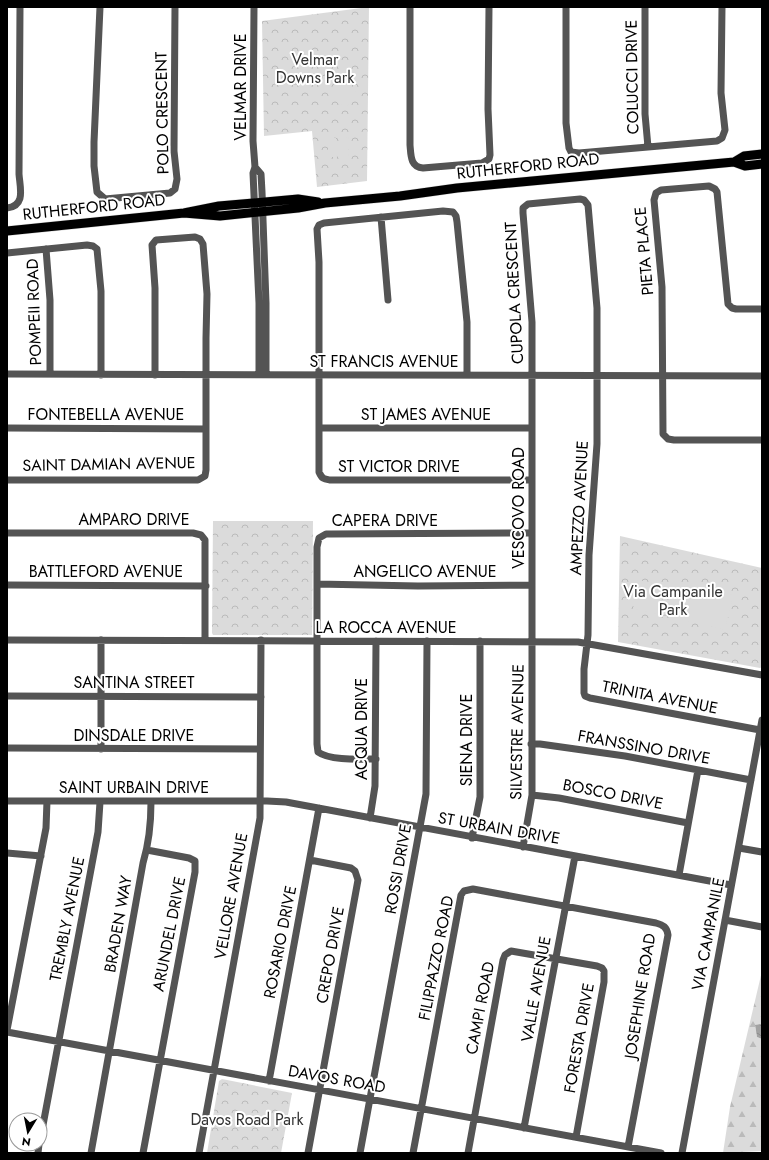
<svg xmlns="http://www.w3.org/2000/svg" width="769" height="1160" viewBox="0 0 769 1160" font-family="Jost,sans-serif">
  <style>
    .forest { fill: url(#forest-firs) }
    .park { fill: url(#park-crowns) }
    .pitch { fill: #dbdbdb }
    .water { fill: url(#water-waves) }
    .lines { fill: none; stroke-linecap: round; stroke-linejoin: round }
    .major-casing { stroke: #dbdbdb; stroke-width: 10 }
    .minor { stroke: #545454; stroke-width: 7 }
    .major { stroke: #000; stroke-width: 9 }
    .labels { text-anchor: middle; dominant-baseline: central; stroke-width: 4; stroke-linejoin: round; paint-order: stroke }
    .park-label { font-size: 16px; fill: #323232; stroke: #fff }
    .street-label { font-size: 16px; fill: #000; stroke: #fff }
  </style>
  <defs>
    <pattern id="forest-firs" width="22" height="20" patternUnits="userSpaceOnUse"><rect width="22" height="20" fill="#dbdbdb"/><path d="M5 1l3.5 6h-7zM16 11l3.5 6h-7z" fill="#bababa"/></pattern>
    <pattern id="park-crowns" width="20" height="18" patternUnits="userSpaceOnUse"><rect width="20" height="18" fill="#dbdbdb"/><path d="M2 6a3 3 0 1 1 6 0M12 15a3 3 0 1 1 6 0" fill="none" stroke="#bababa"/></pattern>
    <pattern id="water-waves" width="16" height="10" patternUnits="userSpaceOnUse"><rect width="16" height="10" fill="#a2a2a2"/><path d="M0 5q4-4 8 0t8 0" fill="none" stroke="#8a8a8a"/></pattern>
  </defs>
  <rect width="100%" height="100%" fill="#fff"/>
  <path class="forest" d="M762,971V1024L755,1026L757,1037L762,1039V1151L723,1153L730,1107Z"/>
  <path class="park" d="M369,7L367,181L317,187L312,131L264,136L262,21Z
    M213,521H313L312,635H213L212,633Z
    M620,536L762,568V667L760,668L618,642Z
    M222,1079L292,1093L281,1153H207L219,1081Z"/>
  <path class="pitch" d="M343,80C350,83 355,88 357,96C348,111 338,107 330,93C332,85 335,82 343,80Z
    M348,137L349,156L340,157V138Z
    M328,138H336L337,157H328Z
    M638,580L664,585L659,614L633,609Z
    M687,585L733,595L725,630L679,619Z"/>
  <path class="water" d="M762,1024V1039L757,1037L755,1025Z"/>
  <g class="lines">
    <g class="major-casing">
      <path id="major" d="M734,162L745,166L762,164
        M184,213L220,216L298,208L325,203L400,196L457,188L734,162L744,156L762,154
        M7,231L184,213L219,206L298,199L318,202"/>
    </g>
    <path class="minor" d="M100,7L94,142V166L97,192L105,199L170,193L175,189L177,179L174,151L175,7
      M254,7L253,141L255,167L253,173L259,303V375
      M410,7V145C411,155 410,167 423,168L482,163L489,159L490,155L488,109L489,7
      M566,7V123L569,148L571,152L579,153L717,141L722,138L725,130L721,93L722,7
      M645,7V114L648,147
      M255,167L261,174L262,192L266,303V375
      M7,208C26,206 20,188 19,174L20,7
      M381,217L388,300
      M46,249L50,300V374
      M7,253L87,245L93,246L97,249L101,291V375
      M762,309H736L732,308L728,304L717,192L715,189L709,186L661,190L656,193L654,200L662,287L663,434L668,439L674,440H762
      M7,374L762,376
      M467,375V322L457,222L456,216L453,212L443,211L324,223L319,225L317,229L319,262V472C322,479 324,479 330,480H532
      M7,428L206,429
      M319,428H532
      M7,480H198L205,476L206,470V338L207,294L203,244L200,239L195,237L156,240L152,245L155,288V375
      M7,533H193L201,535L205,540V640
      M317,584L418,586L532,585
      M7,585L206,586
      M7,640L578,642L762,675
      M101,640V749
      M7,696L261,697
      M531,744H540L625,756L751,780
      M7,748L260,749
      M376,759C362,759 330,761 318,752L317,744V547L319,538L326,534H331L532,533
      M532,795L559,798L688,823
      M7,801H267L286,802L731,885
      M370,818L375,786L376,641
      M472,838L480,797V641
      M523,847L532,795V322L523,213V208L528,204L580,199L584,200L588,205L597,308V444L589,555L588,635L584,669V693L585,696L590,698L760,730
      M739,848L762,852
      M7,853L41,856
      M679,875L698,770
      M725,920L762,927
      M7,1030L46,828L47,801
      M7,1032L661,1153
      M269,1081L319,808
      M524,1128L575,856
      M40,1141L98,832L100,802
      M38,1153L39,1144
      M91,1153L143,863C149,843 151,823 151,802
      M143,1153L195,872V861L189,858L147,850
      M199,1153L260,818L261,640
      M308,1153L358,880L355,871L351,868L310,860
      M360,1153L426,794L427,641
      M413,1153L461,895L464,891L473,889L656,923C663,925 667,927 668,935L628,1147
      M468,1153L503,960L505,955L511,951L597,966L602,968L604,971V982L576,1137
      M682,1153L762,720"/>
    <use href="#major" class="major"/>
  </g>
  <g class="labels">
    <g class="park-label">
      <text x="315" y="59">Velmar<tspan x="315" dy="18">Downs Park</tspan></text>
      <text x="673" y="591">Via Campanile<tspan x="673" dy="18">Park</tspan></text>
      <text x="247" y="1119">Davos Road Park</text>
    </g>
    <g class="street-label">
      <text transform="translate(632 77) rotate(-91)">COLUCCI DRIVE</text>
      <text transform="translate(240 87) rotate(-90)">VELMAR DRIVE</text>
      <text transform="translate(162 113) rotate(-91)">POLO CRESCENT</text>
      <text transform="translate(528 166) rotate(-6)">RUTHERFORD ROAD</text>
      <text transform="translate(94 207) rotate(-6)">RUTHERFORD ROAD</text>
      <text transform="translate(644 251) rotate(-95)">PIETA PLACE</text>
      <text transform="translate(514 293) rotate(-93)">CUPOLA CRESCENT</text>
      <text transform="translate(34 312) rotate(-92)">POMPEII ROAD</text>
      <text x="384" y="361">ST FRANCIS AVENUE</text>
      <text x="106" y="414">FONTEBELLA AVENUE</text>
      <text x="426" y="414">ST JAMES AVENUE</text>
      <text transform="translate(109 464) rotate(-1)">SAINT DAMIAN AVENUE</text>
      <text x="399" y="466">ST VICTOR DRIVE</text>
      <text transform="translate(518 508) rotate(-90)">VESCOVO ROAD</text>
      <text transform="translate(579 508) rotate(-87)">AMPEZZO AVENUE</text>
      <text x="134" y="519">AMPARO DRIVE</text>
      <text x="385" y="520">CAPERA DRIVE</text>
      <text x="106" y="571">BATTLEFORD AVENUE</text>
      <text x="425" y="571">ANGELICO AVENUE</text>
      <text x="386" y="627">LA ROCCA AVENUE</text>
      <text x="134" y="682">SANTINA STREET</text>
      <text transform="translate(660 697) rotate(11)">TRINITA AVENUE</text>
      <text transform="translate(361 729) rotate(-90)">ACQUA DRIVE</text>
      <text transform="translate(517 732) rotate(-89)">SILVESTRE AVENUE</text>
      <text x="134" y="735">DINSDALE DRIVE</text>
      <text transform="translate(466 740) rotate(-90)">SIENA DRIVE</text>
      <text transform="translate(644 747) rotate(10)">FRANSSINO DRIVE</text>
      <text x="134" y="787">SAINT URBAIN DRIVE</text>
      <text transform="translate(613 794) rotate(11)">BOSCO DRIVE</text>
      <text transform="translate(499 828) rotate(10)">ST URBAIN DRIVE</text>
      <text transform="translate(398 869) rotate(-80)">ROSSI DRIVE</text>
      <text transform="translate(231 896) rotate(-80)">VELLORE AVENUE</text>
      <text transform="translate(67 919) rotate(-79)">TREMBLY AVENUE</text>
      <text transform="translate(118 924) rotate(-80)">BRADEN WAY</text>
      <text transform="translate(169 934) rotate(-79)">ARUNDEL DRIVE</text>
      <text transform="translate(708 934) rotate(-79)">VIA CAMPANILE</text>
      <text transform="translate(280 942) rotate(-79)">ROSARIO DRIVE</text>
      <text transform="translate(330 955) rotate(-80)">CREPO DRIVE</text>
      <text transform="translate(436 958) rotate(-79)">FILIPPAZZO ROAD</text>
      <text transform="translate(536 989) rotate(-80)">VALLE AVENUE</text>
      <text transform="translate(640 996) rotate(-81)">JOSEPHINE ROAD</text>
      <text transform="translate(480 1008) rotate(-79)">CAMPI ROAD</text>
      <text transform="translate(579 1038) rotate(-80)">FORESTA DRIVE</text>
      <text transform="translate(337 1079) rotate(10)">DAVOS ROAD</text>
    </g>
  </g>
  <rect width="769" height="1160" fill="none" stroke="#000000" stroke-width="16"/>
  <g transform="translate(28 1132) rotate(190)"><circle r="19" fill="#ffffff" stroke="#999999"/>
  <path d="M0-3L7 15L0 10L-7 15Z" fill="#000000"/>
  <text y="-6" font-size="11" font-weight="bold" text-anchor="middle" fill="#000000">N</text>
  </g>
</svg>
